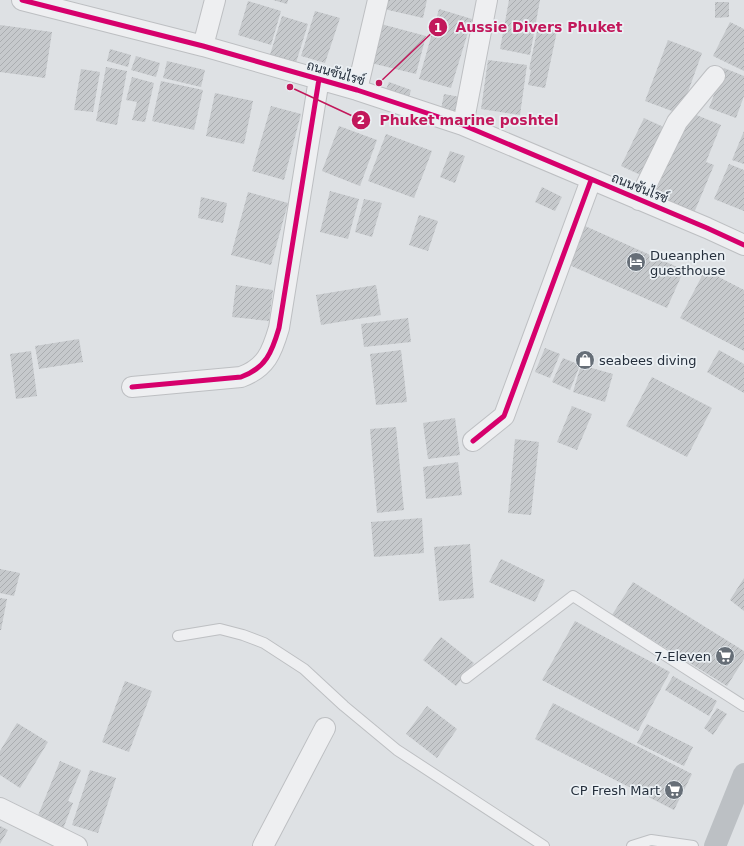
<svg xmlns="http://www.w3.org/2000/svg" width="744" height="846" viewBox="0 0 744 846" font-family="'DejaVu Sans',Sarabun,sans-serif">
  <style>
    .building { fill: url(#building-hatch) }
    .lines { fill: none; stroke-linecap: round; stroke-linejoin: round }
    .lane-casing { stroke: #bdbfc2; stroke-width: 12 }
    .street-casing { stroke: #bdbfc2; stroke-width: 22 }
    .lane { stroke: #eeeff1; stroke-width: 10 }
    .street { stroke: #eeeff1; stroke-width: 20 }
    .secondary { stroke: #bcc0c4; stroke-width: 22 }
    .cycleway-casing { stroke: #ebf0f4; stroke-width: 8 }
    .cycleway { stroke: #d6006c; stroke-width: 5 }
    .labels { text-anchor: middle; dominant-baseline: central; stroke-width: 3.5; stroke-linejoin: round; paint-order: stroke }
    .street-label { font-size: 13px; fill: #26303d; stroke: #ebf0f4 }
    .poi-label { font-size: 13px; fill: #26303d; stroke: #ebf0f4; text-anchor: start }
    .leader { fill: none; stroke: #c2185b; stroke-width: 1.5 }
    .callout-dot { fill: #c2185b; stroke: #ebf0f4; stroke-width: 1.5 }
    .mark-label { font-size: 12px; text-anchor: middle; font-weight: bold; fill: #fff }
    .callout-label { font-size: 14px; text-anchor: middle; font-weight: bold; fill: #c2185b; stroke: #ebf0f4; stroke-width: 3.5; stroke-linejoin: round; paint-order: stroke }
  </style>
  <defs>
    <pattern id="building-hatch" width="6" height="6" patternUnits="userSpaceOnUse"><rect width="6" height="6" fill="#c6c9cc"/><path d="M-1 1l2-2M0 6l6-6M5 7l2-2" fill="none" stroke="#aaadb0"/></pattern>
  </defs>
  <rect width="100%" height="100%" fill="#dee1e4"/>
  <path class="building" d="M273,0H288L287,4Z
    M386,0H427L423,18L384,9Z
    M509,0H540L530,55L500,49Z
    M248,1L281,11L271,45L238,35Z
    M715,2H729V17L715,18Z
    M439,9L472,19L451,88L419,79Z
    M315,11L340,18L325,63L301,56Z
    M282,16L308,24L295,66L269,58Z
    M730,22L744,29V71L713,56Z
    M381,24L426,36L416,74L371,63Z
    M0,25L52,32L45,78L0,72Z
    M538,27L557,31L545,88L528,85L531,70L529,69Z
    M668,40L702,53L680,114L645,101Z
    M110,49L131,55L128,67L107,61Z
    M136,56L160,63L156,77L131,70Z
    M488,60L527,65L520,115L481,109Z
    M167,61L205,70L201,87L163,78Z
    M106,67L127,71L117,125L96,121Z
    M724,68L744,76V96L736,118L709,108Z
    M81,69L100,72L93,112L74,110Z
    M132,77L154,83L145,122L132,120L137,102L126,100Z
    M161,81L203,90L194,130L152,121Z
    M389,82L411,90L408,100L385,92Z
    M215,93L253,101L244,144L206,136Z
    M444,94L465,98L462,113L441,109Z
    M271,106L301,114L284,180L252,171Z
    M689,112L721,125L706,162L714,165L694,213L654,196Z
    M644,118L668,129L645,177L621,166Z
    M339,126L377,140L360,186L322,171Z
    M744,131V164L732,160Z
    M386,134L432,151L414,198L368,181Z
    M450,151L465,156L455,183L440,177Z
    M729,164L744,170V211L714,199Z
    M542,187L562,197L555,211L535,202Z
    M330,191L359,199L348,239L320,232Z
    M248,192L288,203L271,265L231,255Z
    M201,197L227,203L223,223L198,218Z
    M364,199L382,203L372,237L355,232Z
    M419,215L438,221L428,251L409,245Z
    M585,226L684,270L667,308L567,264Z
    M705,270L744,290V351L680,318Z
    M236,285L273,290L269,321L232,317Z
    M376,285L381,315L321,325L316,295Z
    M408,318L411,342L364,347L361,324Z
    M79,339L83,362L39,369L35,346Z
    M545,348L560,354L550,378L535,372Z
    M401,350L407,402L376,405L370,354Z
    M719,350L744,364V393L707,372Z
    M31,351L37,396L16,399L10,354Z
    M563,358L580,365L570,390L552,382Z
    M581,365L613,374L605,402L573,392Z
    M652,377L712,408L687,457L626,426Z
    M572,406L592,414L577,450L557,442Z
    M455,418L460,455L428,459L423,423Z
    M396,427L404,510L377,513L370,429Z
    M515,439L539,442L531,515L508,513Z
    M458,462L462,495L426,499L423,467Z
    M422,518L424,553L374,557L371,522Z
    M470,544L474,598L439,601L434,547Z
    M501,559L545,580L535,602L489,582Z
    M0,569L20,573L14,596L0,593Z
    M744,578V611L730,600Z
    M633,582L744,651V659L727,686L612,615Z
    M0,598L7,599L1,630H0Z
    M575,621L670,672L638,731L542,680Z
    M441,637L474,663L456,686L423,660Z
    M673,676L717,701L709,716L665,690Z
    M125,681L152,691L129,752L102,742Z
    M553,703L692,774L674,810L535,739Z
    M427,706L457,729L437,758L406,734Z
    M717,708L727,714L713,735L704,728Z
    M17,723L48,742L20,788L0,775V751Z
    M647,724L693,747L684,766L637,743Z
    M60,761L81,770L68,801L73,803L63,829L37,818Z
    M90,770L116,778L98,833L72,825Z
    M0,826L8,830L0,844Z"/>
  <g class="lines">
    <g class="lane-casing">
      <path id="lane" d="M178,636L220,629L243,635L264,643L304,669L344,706L397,750L544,846
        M466,678L573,596L744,706
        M632,846L651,840L693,846"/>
    </g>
    <g class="street-casing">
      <path id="street" d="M22,0L203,46L357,90L463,125L707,228L744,245
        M203,46L215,0
        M357,90L378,0
        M463,125L487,0
        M639,200L677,122L715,76
        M132,387L241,377C266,368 272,352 279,328L319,79
        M473,441L504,416L591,180
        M0,808L77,846
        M263,846L325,728"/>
    </g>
    <use href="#lane" class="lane"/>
    <use href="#street" class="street"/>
    <path class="secondary" d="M715,846L744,774"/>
    <g class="cycleway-casing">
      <path id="cycleway" d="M22,0L203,46L357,90L463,125L707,228L744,245
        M132,387L241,377C266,368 272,352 279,328L319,79
        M473,441L504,416L591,180"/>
    </g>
    <use href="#cycleway" class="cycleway"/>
  </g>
  <defs>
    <g id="hotel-disc" transform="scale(1)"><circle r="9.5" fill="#666e77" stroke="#ebf0f4"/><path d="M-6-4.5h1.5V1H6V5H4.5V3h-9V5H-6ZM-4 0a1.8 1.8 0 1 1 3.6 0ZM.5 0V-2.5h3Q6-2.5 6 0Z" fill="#fff"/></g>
    <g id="shop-disc" transform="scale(1)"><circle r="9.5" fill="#666e77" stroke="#ebf0f4"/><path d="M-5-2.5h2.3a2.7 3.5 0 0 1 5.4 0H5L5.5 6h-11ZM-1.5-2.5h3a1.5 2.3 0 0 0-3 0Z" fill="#fff"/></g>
    <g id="supermarket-disc" transform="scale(1)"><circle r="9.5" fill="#666e77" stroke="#ebf0f4"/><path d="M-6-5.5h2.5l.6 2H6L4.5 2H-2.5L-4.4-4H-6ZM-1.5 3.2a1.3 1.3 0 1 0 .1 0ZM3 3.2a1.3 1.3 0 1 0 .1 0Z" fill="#fff"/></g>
  </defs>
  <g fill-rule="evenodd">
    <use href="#hotel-disc" x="636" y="262"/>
    <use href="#shop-disc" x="585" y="360"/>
    <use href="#supermarket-disc" x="725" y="656"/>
    <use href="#supermarket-disc" x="674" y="790"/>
  </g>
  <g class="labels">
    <g class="street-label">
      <text transform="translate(336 73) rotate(16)">ถนนซันไรซ์</text>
      <text transform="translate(640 188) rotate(22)">ถนนซันไรซ์</text>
    </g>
    <g class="poi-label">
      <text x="650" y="255">Dueanphen<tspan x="650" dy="15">guesthouse</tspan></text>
      <text x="599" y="360">seabees diving</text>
      <text x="711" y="656" text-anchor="end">7-Eleven</text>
      <text x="660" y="790" text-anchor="end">CP Fresh Mart</text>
    </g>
  </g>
  <path class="leader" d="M379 83L438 27M290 87L361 120"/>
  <g class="callout-dot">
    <circle cx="379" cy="83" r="4"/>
    <circle cx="290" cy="87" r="4"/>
    <circle cx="438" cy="27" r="10"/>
    <circle cx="361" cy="120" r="10"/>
  </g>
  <g class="mark-label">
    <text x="438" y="32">1</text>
    <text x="361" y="124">2</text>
  </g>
  <g class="callout-label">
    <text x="539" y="32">Aussie Divers Phuket</text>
    <text x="469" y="125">Phuket marine poshtel</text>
  </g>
</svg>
